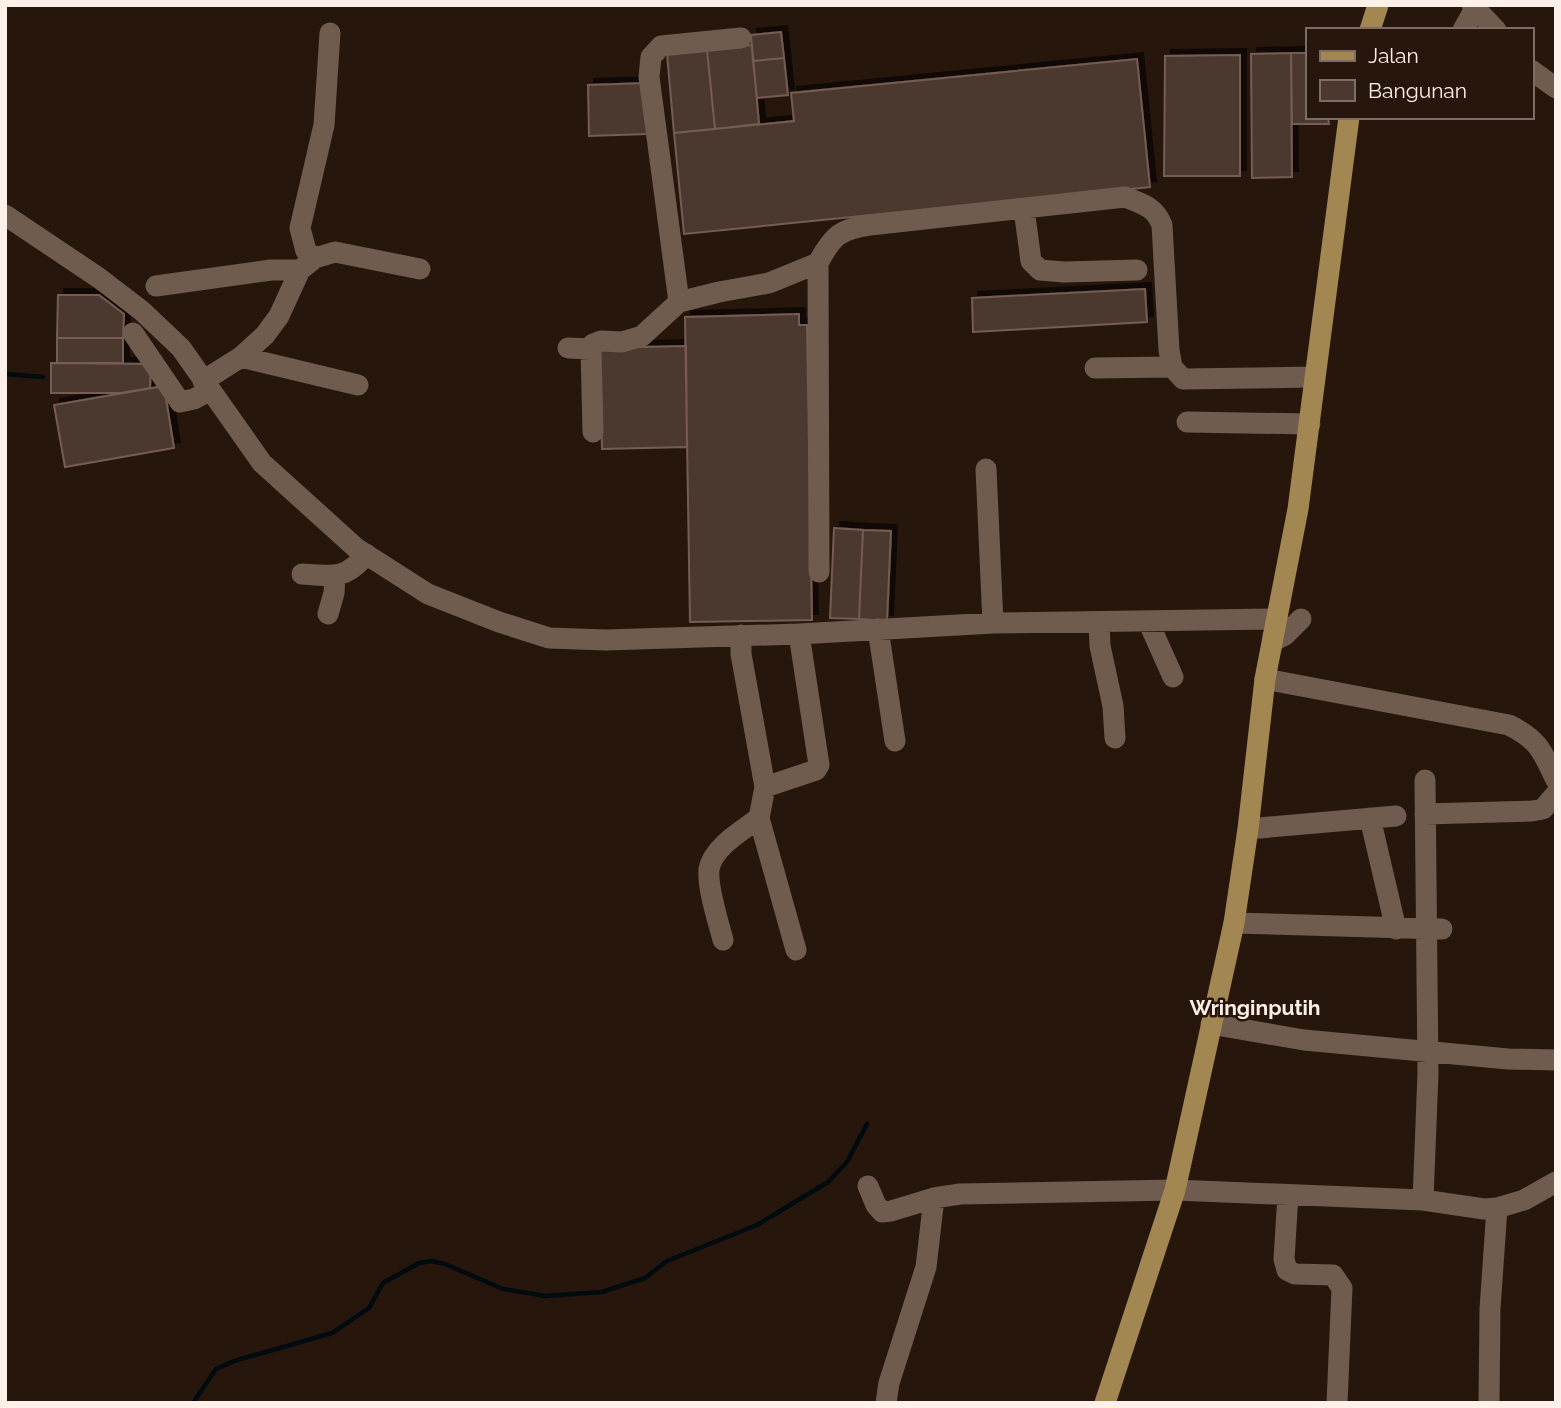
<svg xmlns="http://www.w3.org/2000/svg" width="1561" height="1408" viewBox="0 0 1561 1408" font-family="Raleway,sans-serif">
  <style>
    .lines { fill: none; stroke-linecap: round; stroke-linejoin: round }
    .stream { stroke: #000b10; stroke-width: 4.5 }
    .building { fill: #4c382f; stroke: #745d53; stroke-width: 2; filter: url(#shadow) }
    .minor { stroke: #705b4f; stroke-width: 21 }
    .major { stroke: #a28753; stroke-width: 21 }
    .labels { text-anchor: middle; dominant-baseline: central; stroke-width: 5; stroke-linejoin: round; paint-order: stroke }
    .quarter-label { font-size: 21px; font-weight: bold; fill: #fdf0e9; stroke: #27160c }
  </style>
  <defs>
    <filter id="shadow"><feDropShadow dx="6" dy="-6" stdDeviation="0" flood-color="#0009"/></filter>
  </defs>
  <rect width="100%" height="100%" fill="#27160c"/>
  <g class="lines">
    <path class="stream" d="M5,374L43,377
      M193,1403L216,1369L234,1361L332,1333L369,1308L383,1283L419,1263L432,1261L445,1264L503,1289L545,1296L602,1292L645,1278L667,1261L757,1225L828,1182L847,1162L867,1124"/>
  </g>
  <path class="building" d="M781,32L784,58L753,61L751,35Z
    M752,45L759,124L715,129L707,50Z
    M707,50L715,129L674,133L667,54Z
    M1291,53H1307V117H1328L1329,124H1292Z
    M1291,53L1292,177L1252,178L1251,54Z
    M1240,55V176H1164L1165,56Z
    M784,58L788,95L757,98L753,61Z
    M1137,59L1150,187L684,234L674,133L794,121L791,93Z
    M646,83L647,134L589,136L588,85Z
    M1145,289L1147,322L973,332L972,298Z
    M58,295H99L124,314L123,338H57Z
    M799,314V325H807L812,620L690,622L685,317Z
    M57,338H123V363H57Z
    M686,346L687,447L602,449L600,348Z
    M51,363L151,364L150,388L121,393H51Z
    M164,386L174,448L65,467L54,405Z
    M834,528L863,530L859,619L830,618Z
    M863,530L891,531L887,621L859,619Z"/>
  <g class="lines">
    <path class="minor" d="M1472,5L1496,30
      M1463,30L1477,5
      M1531,70L1556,88
      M1024,209L1031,261L1040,270L1064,272L1137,270
      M5,215L99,278L142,311L181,348L262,463L356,548L428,594L499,622L549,638L606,640L799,634L993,623L1277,619
      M315,258L306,251L300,228L324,125L330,33
      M156,286L271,270H300
      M679,302L649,77L651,57L661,46L741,38
      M133,333L180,402L194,399L209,391
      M568,348L591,349
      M241,357L358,385
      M1095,368L1172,367
      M203,381L241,357L265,335L279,316L300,270L315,258L335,252L420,269
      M1187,422L1310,424
      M593,432L591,349L593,344L601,341L622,342L642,336L679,302L719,292L769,283L818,263
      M986,469L993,623
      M819,572L818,263C832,237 839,229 870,225L1125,197C1143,204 1155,207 1162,225L1169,350L1172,367L1183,379L1314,377
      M302,574C331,576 347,580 366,554
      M328,614L334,593L335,576
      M1148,621L1173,677
      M1099,622L1100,646L1113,706L1115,738
      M878,629L895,741
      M741,635V654L765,787L759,818L796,950
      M1273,636L1277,639L1285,635L1301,619
      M1265,679L1509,725C1539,740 1542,751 1556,780
      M765,787L816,770L819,765L799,634
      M1425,814L1532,811L1543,809L1556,794
      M1370,818L1396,929
      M1248,829L1396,816
      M1234,923L1442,929
      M723,940C718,920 707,888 709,869C713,847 743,830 759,818
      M1211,1024L1304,1040L1508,1059L1556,1060
      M868,1186L876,1205L882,1212L891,1211L934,1198
      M1288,1195L1284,1259L1287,1270L1295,1274L1333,1275L1342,1288L1337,1403
      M1423,1200L1428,1073L1425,780
      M886,1403L889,1383L926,1267L934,1198L960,1194L1175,1190L1423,1200L1484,1209L1497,1208L1524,1200L1556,1182
      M1489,1403L1490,1309L1497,1208"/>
    <path class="major" d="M1370,30L1378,5
      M1105,1403L1175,1190L1234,923L1248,829L1265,679L1298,509L1349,117"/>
  </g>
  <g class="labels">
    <g class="quarter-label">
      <text x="1255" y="1007">Wringinputih</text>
    </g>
  </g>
  <rect width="1561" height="1408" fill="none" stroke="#fdf0e9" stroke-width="14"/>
  <rect x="1306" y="28" width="228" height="91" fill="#27160c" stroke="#7d6d64" stroke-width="2"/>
  <rect x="1320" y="51" width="35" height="10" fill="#a28753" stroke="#7d6d64" stroke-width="2"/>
  <text x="1368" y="63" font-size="21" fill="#fdf0e9">Jalan</text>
  <rect x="1320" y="80" width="35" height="21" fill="#4c382f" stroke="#7d6d64" stroke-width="2"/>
  <text x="1368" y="98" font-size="21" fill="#fdf0e9">Bangunan</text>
</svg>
